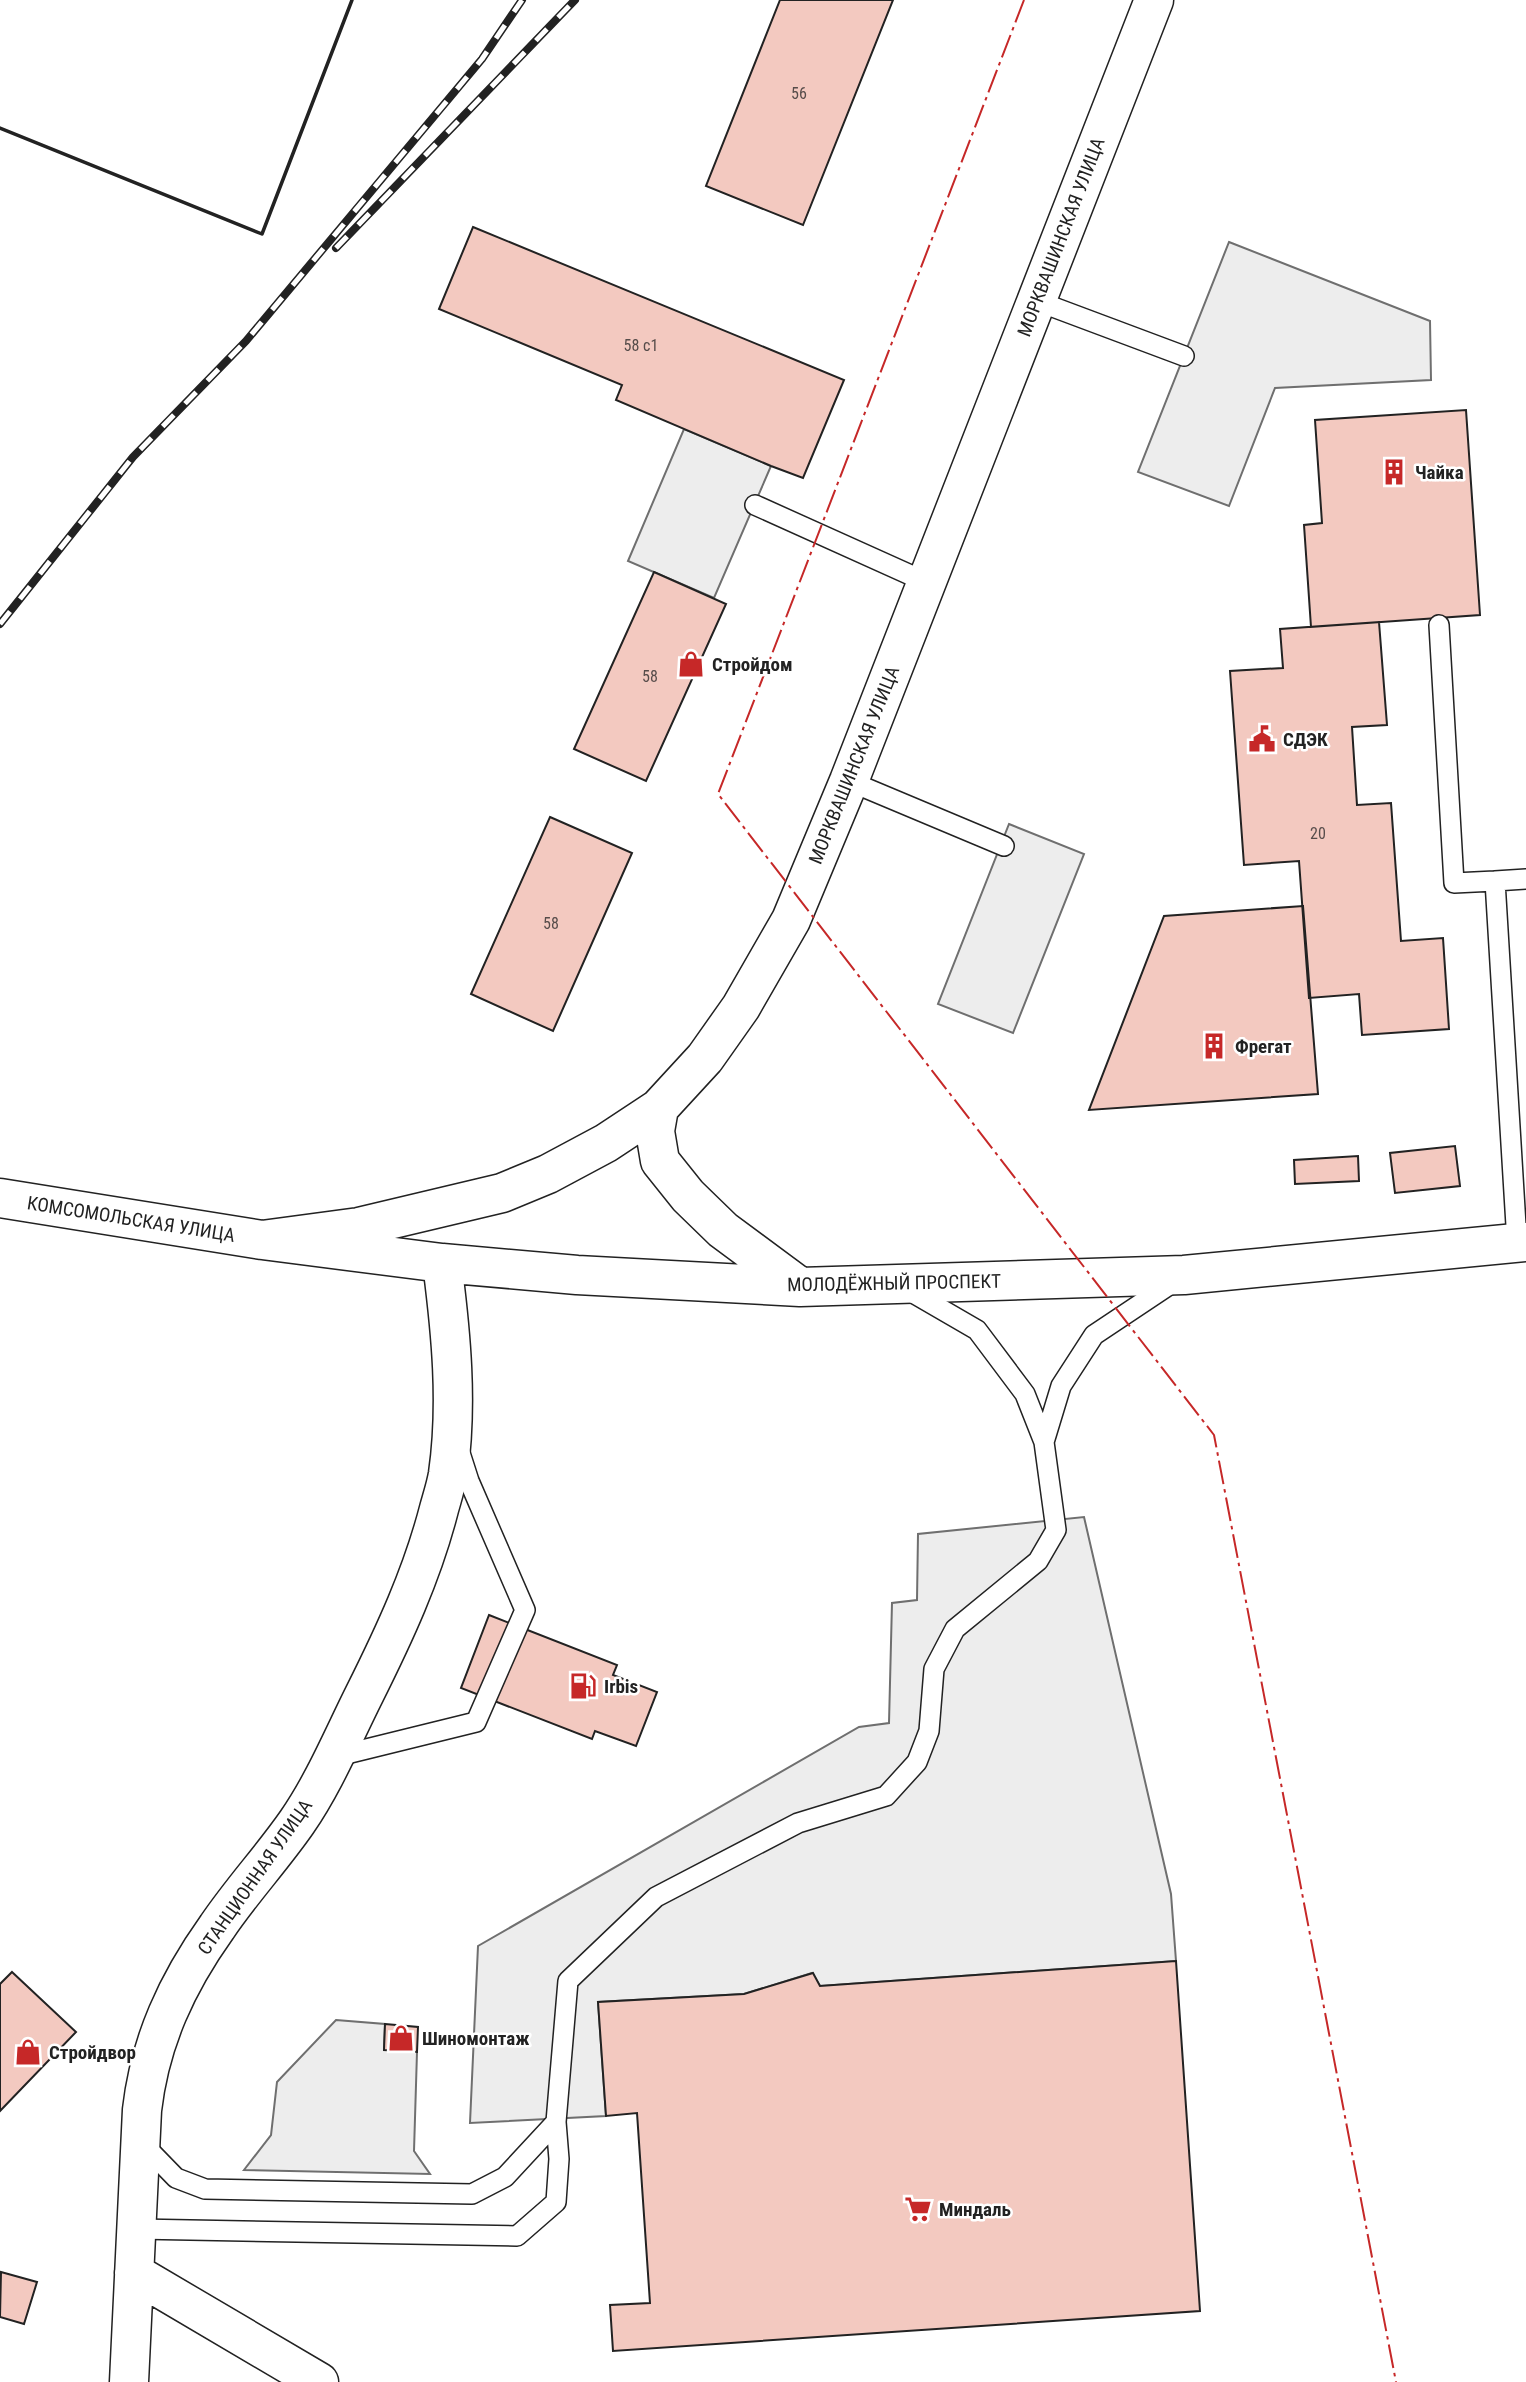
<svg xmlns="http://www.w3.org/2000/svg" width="1526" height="2382" viewBox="0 0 1526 2382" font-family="'Roboto Condensed',sans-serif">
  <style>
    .parking { fill: #ededed; stroke: #6f6f6f; stroke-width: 2 }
    .building { fill: #f3c9c0; stroke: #222; stroke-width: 2 }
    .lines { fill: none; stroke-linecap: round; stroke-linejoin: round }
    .service-casing { stroke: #222; stroke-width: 22 }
    .minor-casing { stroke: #222; stroke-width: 41 }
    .service { stroke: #fff; stroke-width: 19 }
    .minor { stroke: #fff; stroke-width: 38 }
    .rail-casing { stroke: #222; stroke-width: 8 }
    .rail { stroke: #fff; stroke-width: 5; stroke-dasharray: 16; stroke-linecap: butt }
    .wall { stroke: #222; stroke-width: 3.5 }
    .power { stroke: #c62828; stroke-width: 2; stroke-dasharray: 24 5 3.5 5; stroke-linecap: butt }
    .labels { text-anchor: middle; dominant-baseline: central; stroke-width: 5; stroke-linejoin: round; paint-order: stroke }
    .number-label { font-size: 16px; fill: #564c4a }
    .street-label { font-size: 19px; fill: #222; stroke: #fff }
    .poi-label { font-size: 19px; font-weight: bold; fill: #222; stroke: #fff; text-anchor: start }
  </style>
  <rect width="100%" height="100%" fill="#fff"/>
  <path class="parking" d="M1229,242L1430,321L1431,380L1275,388L1229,506L1138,472Z
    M684,429L771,466L714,598L628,561Z
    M1009,824L1084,854L1013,1033L938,1004Z
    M1084,1517L1171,1894L1176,1961L820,1986L812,1973L744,1994L598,2002L606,2116L470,2123L478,1946L859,1727L889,1723L892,1603L917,1600L918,1534Z
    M336,2020L385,2024L384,2049L417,2052L414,2151L430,2174L244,2170L271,2135L277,2082Z"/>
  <path class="building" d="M780,0H893L803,225L706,186Z
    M473,227L844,380L803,478L771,466L616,400L622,385L439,309Z
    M1466,410L1480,615L1311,627L1304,525L1322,523L1315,420Z
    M654,572L726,604L646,781L574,749Z
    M1379,622L1387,725L1352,727L1357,805L1391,803L1401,941L1443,938L1449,1029L1362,1035L1359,994L1309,998L1299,861L1244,865L1230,671L1283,668L1280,629Z
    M550,817L632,853L553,1031L471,994Z
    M1303,906L1318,1094L1089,1110L1164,916Z
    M1455,1146L1460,1186L1395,1193L1390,1153Z
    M1358,1156L1359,1181L1295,1184L1294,1160Z
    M489,1615L617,1665L613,1675L657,1692L636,1746L595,1731L592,1739L461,1688Z
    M1176,1961L1200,2311L613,2351L610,2305L650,2303L637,2113L606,2116L598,2002L744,1994L813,1973L820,1986Z
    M12,1972L76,2032L0,2111V1984Z
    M385,2024L418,2027L417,2052L384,2050Z
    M1,2272L37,2282L24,2324L0,2317Z"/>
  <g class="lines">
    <g class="service-casing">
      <path id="service" d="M1037,301L1184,356
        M755,505L926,582
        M1439,625L1454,883L1495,881L1517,1242
        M849,781L1004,846
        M1495,881L1526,879
        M1044,1442L1061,1386L1094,1335L1175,1281
        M334,1757L476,1722L525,1610L469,1481L460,1453
        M141,2142L176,2178L205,2189L472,2194L505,2177L556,2122
        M137,2229L517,2236L556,2202L559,2159L556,2122L568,1981L656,1897L798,1823L886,1796L917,1762L929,1731L934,1669L955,1629L1038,1561L1056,1530L1044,1442L1025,1394L977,1330L908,1290"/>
    </g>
    <g class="minor-casing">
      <path id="minor" d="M659,1108L655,1131L660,1161L688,1196L723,1230L800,1287
        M0,1198L262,1240L442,1263L577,1275L800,1287L1184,1275L1526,1242
        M262,1240L359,1227L502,1193L548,1174L606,1143L659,1108L705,1058L741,1007L791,920L849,781L1154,0
        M134,2273L319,2382
        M129,2382L142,2110C150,2041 177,1983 217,1927C242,1890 272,1858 297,1822C324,1783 343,1737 364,1695C394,1635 422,1575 439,1509C442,1498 446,1486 448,1474C458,1404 451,1332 442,1263"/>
    </g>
    <use href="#service" class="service"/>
    <use href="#minor" class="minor"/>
    <g class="rail-casing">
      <path id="rail" d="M336,248L575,0
        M0,624L133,457L246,341L482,59L522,0"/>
    </g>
    <use href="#rail" class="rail"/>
    <path class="wall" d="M0,128L262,234L352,0"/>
    <path class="power" d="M1024,0L718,794L1214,1435L1396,2382"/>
  </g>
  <defs>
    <g id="building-bare" transform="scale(2.1)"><path d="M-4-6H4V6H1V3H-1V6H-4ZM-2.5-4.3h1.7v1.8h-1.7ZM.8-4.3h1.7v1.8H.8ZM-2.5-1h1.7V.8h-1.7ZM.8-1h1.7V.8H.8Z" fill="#c62828" stroke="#fff" stroke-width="2.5" paint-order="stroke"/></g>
    <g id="shop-bare" transform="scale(2.1)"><path d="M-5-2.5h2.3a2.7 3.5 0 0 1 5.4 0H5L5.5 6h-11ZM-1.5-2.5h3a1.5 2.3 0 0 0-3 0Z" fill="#c62828" stroke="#fff" stroke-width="2.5" paint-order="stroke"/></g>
    <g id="civic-bare" transform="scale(2.1)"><path d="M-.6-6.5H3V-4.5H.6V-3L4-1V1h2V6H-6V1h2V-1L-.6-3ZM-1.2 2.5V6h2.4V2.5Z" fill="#c62828" stroke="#fff" stroke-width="2.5" paint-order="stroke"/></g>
    <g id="fuel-bare" transform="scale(2.1)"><path d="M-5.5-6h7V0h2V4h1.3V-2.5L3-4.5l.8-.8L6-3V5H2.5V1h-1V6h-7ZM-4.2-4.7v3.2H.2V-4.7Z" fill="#c62828" stroke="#fff" stroke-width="2.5" paint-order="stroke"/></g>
    <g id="supermarket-bare" transform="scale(2.1)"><path d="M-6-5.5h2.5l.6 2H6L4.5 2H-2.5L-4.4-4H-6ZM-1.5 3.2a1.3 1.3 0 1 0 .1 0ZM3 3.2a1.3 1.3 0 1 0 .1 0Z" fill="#c62828" stroke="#fff" stroke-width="2.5" paint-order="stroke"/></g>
  </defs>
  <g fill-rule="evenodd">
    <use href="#building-bare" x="1394" y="472"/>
    <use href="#shop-bare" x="691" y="664"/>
    <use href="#civic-bare" x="1262" y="739"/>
    <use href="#building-bare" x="1214" y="1046"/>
    <use href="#fuel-bare" x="583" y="1686"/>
    <use href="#shop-bare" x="401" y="2038"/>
    <use href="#shop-bare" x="28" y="2052"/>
    <use href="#supermarket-bare" x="918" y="2209"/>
  </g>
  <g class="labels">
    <g class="number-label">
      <text x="799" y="93">56</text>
      <text x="641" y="345">58 с1</text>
      <text x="650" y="676">58</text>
      <text x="1318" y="833">20</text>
      <text x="551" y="923">58</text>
    </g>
    <g class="street-label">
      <text transform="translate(1061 237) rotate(-69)">МОРКВАШИНСКАЯ УЛИЦА</text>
      <text transform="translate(854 765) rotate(-68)">МОРКВАШИНСКАЯ УЛИЦА</text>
      <text transform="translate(131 1219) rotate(9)">КОМСОМОЛЬСКАЯ УЛИЦА</text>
      <text transform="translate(894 1283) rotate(-1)">МОЛОДЁЖНЫЙ ПРОСПЕКТ</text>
      <text transform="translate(255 1877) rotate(-55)">СТАНЦИОННАЯ УЛИЦА</text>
    </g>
    <g class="poi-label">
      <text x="1415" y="472">Чайка</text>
      <text x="712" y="664">Стройдом</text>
      <text x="1283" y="739">СДЭК</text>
      <text x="1235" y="1046">Фрегат</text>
      <text x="604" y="1686">Irbis</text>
      <text x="422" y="2038">Шиномонтаж</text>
      <text x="49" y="2052">Стройдвор</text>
      <text x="939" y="2209">Миндаль</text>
    </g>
  </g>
</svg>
